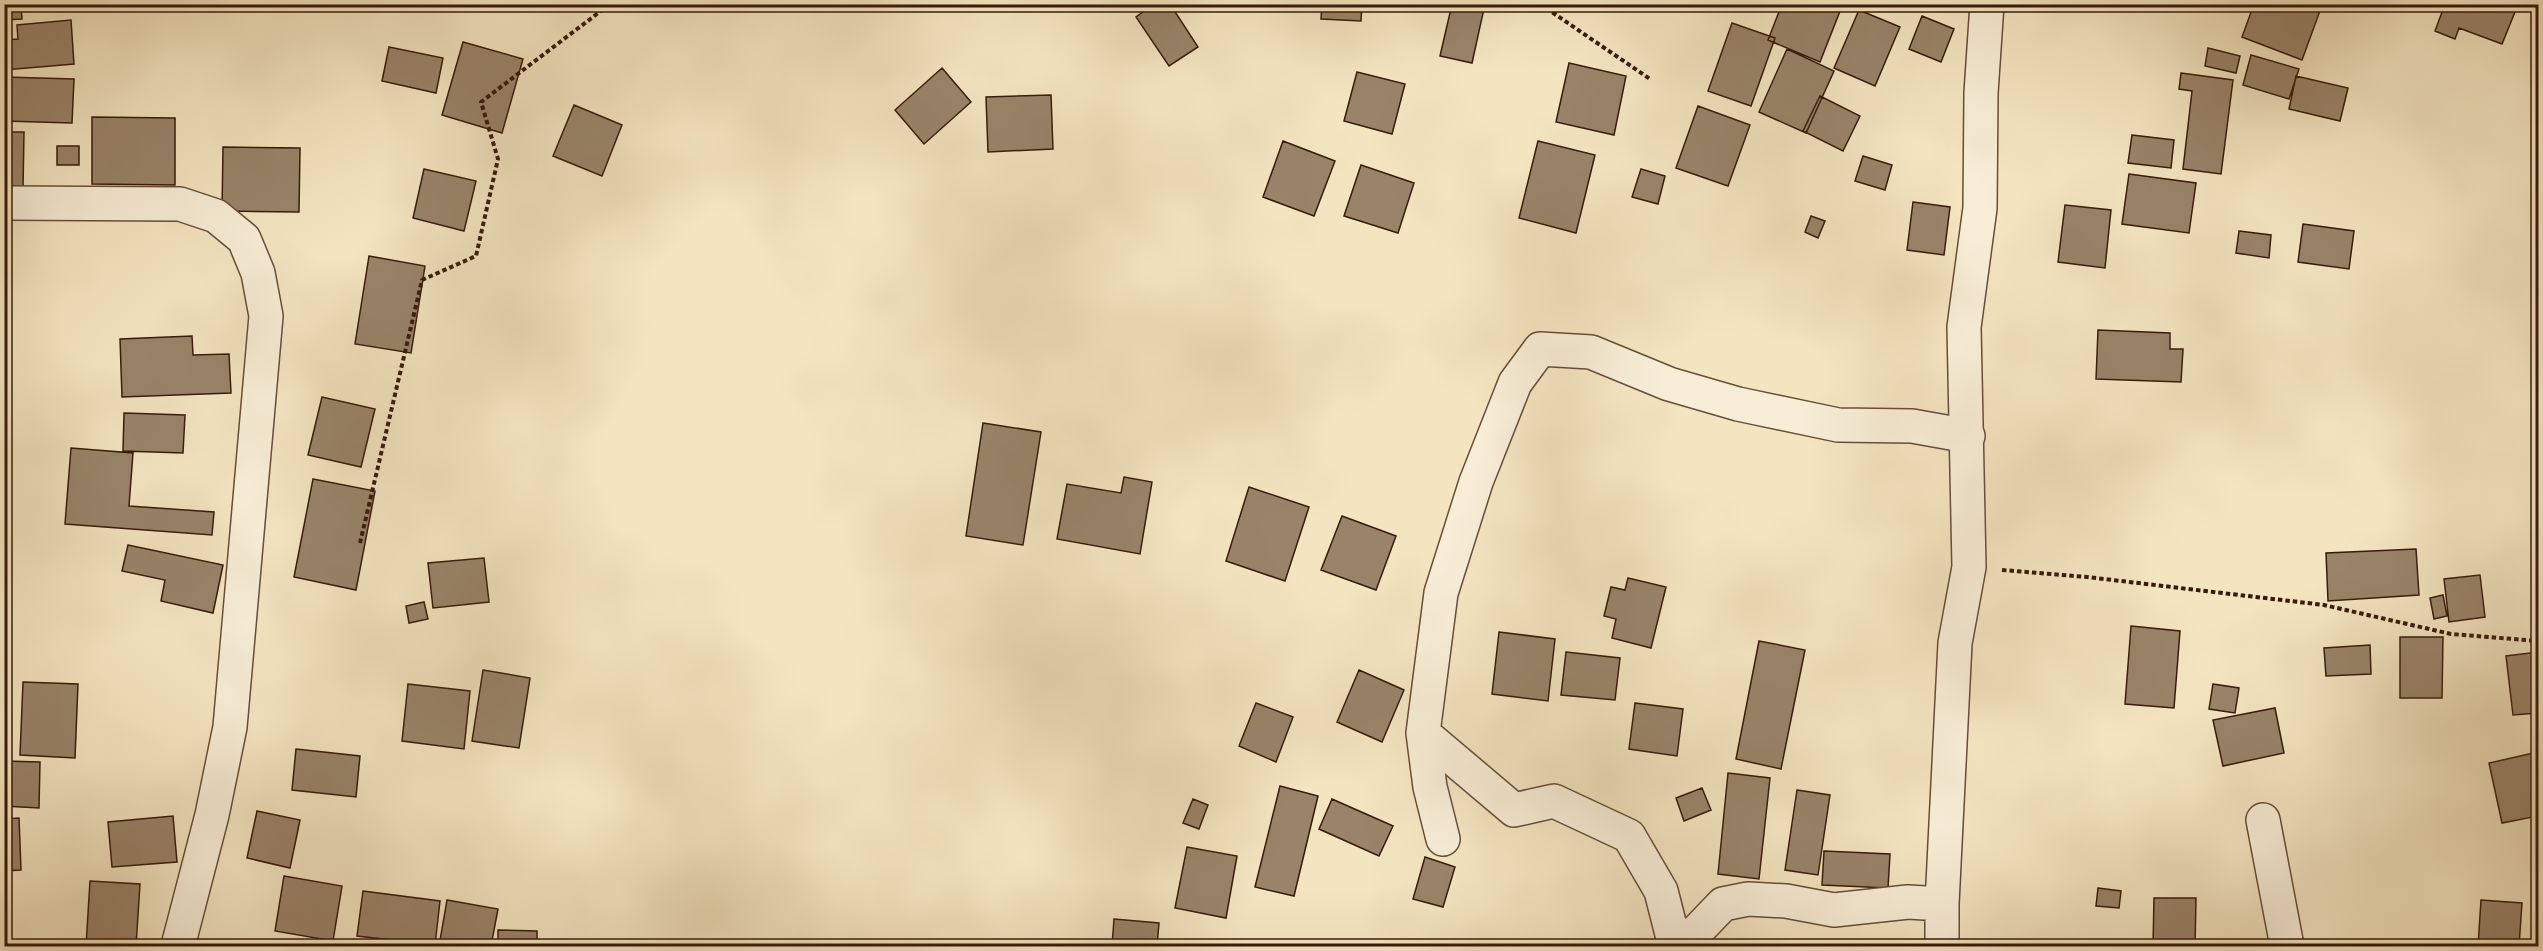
<svg xmlns="http://www.w3.org/2000/svg" width="2543" height="951" viewBox="0 0 2543 951" font-family="'Libre Caslon Text',serif">
  <style>
    .building { fill: #998469; stroke: #371b09; stroke-width: 1.5 }
    .lines { fill: none; stroke-linecap: round; stroke-linejoin: round }
    .minor-casing { stroke: #664e37; stroke-width: 36 }
    .path { stroke: #371b09; stroke-width: 4; stroke-dasharray: 4.5 3; stroke-linecap: butt }
    .minor { stroke: #f8eed7; stroke-width: 33 }
  </style>
  <rect width="100%" height="100%" fill="#f4e5c1"/>
  <filter id="stains"><feTurbulence type="fractalNoise" baseFrequency=".00333" numOctaves="4"/><feColorMatrix values="0 0 0 0 .2 0 0 0 0 .09 0 0 0 0 .02 0 0 0 .5 -.17"/></filter>
  <radialGradient id="worn" r=".72"><stop offset=".6" stop-color="#630" stop-opacity="0"/><stop offset="1" stop-color="#630" stop-opacity=".3"/></radialGradient>
  <path class="building" d="M4,4H21L22,19L4,20Z
    M1154,4H1170L1198,47L1169,66L1136,17Z
    M1322,4H1362L1361,21L1321,19Z
    M1452,4H1485L1472,63L1440,56Z
    M1782,4H1838L1842,6L1820,62L1768,40Z
    M2254,4H2312L2321,8L2302,60L2242,37Z
    M2445,4H2511L2517,7L2502,44L2459,28L2455,39L2435,31Z
    M1859,10L1900,27L1875,86L1834,68Z
    M1922,16L1954,29L1941,62L1909,49Z
    M71,20L74,64L4,70V40L18,39L17,25Z
    M1732,23L1775,38L1751,106L1708,91Z
    M463,42L523,59L502,133L442,115Z
    M389,47L443,58L436,93L382,81Z
    M2208,48L2240,56L2236,73L2205,66Z
    M1787,49L1834,71L1806,133L1759,112Z
    M2251,55L2299,69L2289,99L2243,85Z
    M1569,63L1626,76L1614,135L1556,122Z
    M942,68L971,102L924,144L895,110Z
    M1357,72L1405,84L1392,134L1344,121Z
    M2181,73L2233,80L2221,174L2183,169L2192,91L2179,89Z
    M2296,76L2348,88L2340,121L2289,109Z
    M4,77L74,79L72,123L4,121Z
    M1051,95L1053,149L988,152L986,97Z
    M1820,96L1860,116L1843,151L1803,131Z
    M574,105L622,125L602,176L553,156Z
    M1698,106L1750,125L1728,186L1676,168Z
    M92,117L175,118V185L92,184Z
    M4,132H24L23,189L4,188Z
    M2132,135L2174,140L2171,168L2128,163Z
    M1283,141L1335,161L1314,216L1263,197Z
    M1538,141L1595,155L1576,233L1519,218Z
    M57,146H79V165H57Z
    M223,147L300,148L299,212L222,211Z
    M1863,156L1892,165L1885,190L1855,181Z
    M1361,165L1414,183L1398,233L1344,216Z
    M424,169L476,181L464,231L413,218Z
    M1641,169L1665,176L1658,204L1632,197Z
    M2129,174L2196,183L2189,233L2122,224Z
    M1913,202L1950,207L1944,255L1907,250Z
    M2065,205L2111,210L2105,268L2058,262Z
    M1811,216L1825,221L1818,238L1805,232Z
    M2303,224L2354,231L2349,269L2298,262Z
    M2239,231L2271,235L2269,258L2236,253Z
    M369,256L425,266L411,353L355,344Z
    M2098,330L2170,333V349H2183L2181,382L2096,379Z
    M192,336L193,355L229,354L231,393L122,397L120,339Z
    M322,397L375,409L361,467L308,455Z
    M124,413L185,415L183,453L123,451Z
    M983,423L1041,432L1023,545L966,536Z
    M71,448L133,453L129,506L214,512L212,535L65,524Z
    M1124,477L1152,482L1140,554L1057,539L1067,484L1121,493Z
    M313,479L375,491L356,590L294,577Z
    M1249,487L1309,507L1285,581L1226,561Z
    M1342,516L1396,536L1376,590L1321,570Z
    M128,545L223,565L213,613L161,601L165,580L122,571Z
    M2416,549L2419,595L2328,601L2326,553Z
    M484,558L489,602L433,608L428,563Z
    M2480,575L2485,617L2449,622L2444,579Z
    M1628,578L1666,587L1651,648L1612,638L1616,619L1604,616L1611,587L1625,590Z
    M2443,595L2447,616L2434,619L2430,598Z
    M424,602L428,619L409,623L406,606Z
    M2131,626L2180,631L2174,708L2125,704Z
    M1499,632L1555,639L1548,701L1492,694Z
    M2400,637H2443L2442,698H2400Z
    M1759,641L1805,650L1781,769L1736,759Z
    M2370,645L2371,674L2326,676L2324,648Z
    M1566,652L1620,658L1615,700L1561,695Z
    M2538,652V713L2513,715L2506,656Z
    M483,670L530,678L519,748L472,741Z
    M1359,670L1404,690L1382,742L1337,722Z
    M23,682L78,684L75,758L20,755Z
    M408,684L470,691L464,749L402,741Z
    M2213,684L2239,688L2235,713L2209,709Z
    M1256,703L1293,717L1276,762L1239,746Z
    M1635,703L1683,709L1677,756L1629,749Z
    M2275,708L2284,753L2223,766L2213,720Z
    M296,749L360,756L356,797L292,790Z
    M2538,752V816L2502,823L2489,763Z
    M4,761L40,762L39,808L4,806Z
    M1728,773L1770,778L1759,879L1718,874Z
    M1280,786L1318,796L1294,896L1255,887Z
    M1702,788L1711,810L1684,821L1676,798Z
    M1797,790L1830,795L1818,875L1785,870Z
    M1193,799L1208,805L1199,829L1183,823Z
    M1332,799L1393,826L1379,856L1319,829Z
    M257,811L300,820L290,868L247,858Z
    M173,816L177,862L112,867L108,822Z
    M19,818L21,870L4,871V819Z
    M1187,847L1237,856L1226,918L1175,908Z
    M1824,851L1890,854L1888,888L1822,885Z
    M1425,857L1455,867L1443,907L1413,899Z
    M284,876L342,886L333,941L275,931Z
    M90,881L140,884L136,946H86Z
    M2098,888L2121,891L2119,908L2096,906Z
    M363,891L440,901L435,945L357,936Z
    M2154,898H2196L2195,946H2153Z
    M447,900L498,909L491,946H439Z
    M2481,900L2522,903L2519,946H2478Z
    M1114,919L1159,923L1157,946H1112Z
    M498,930L537,931V946H498Z"/>
  <g class="lines">
    <g class="minor-casing">
      <path id="minor" d="M4,203L180,204L216,216L244,239L258,273L266,316L230,727L212,815L178,946
        M1423,733L1430,787L1443,839
        M2263,820L2287,946
        M1675,946L1661,891L1629,836L1554,801L1514,810L1423,733L1441,593L1476,482L1515,383L1540,349L1591,352L1669,384L1738,404L1838,425L1912,426L1968,436
        M1676,946L1698,930L1723,904L1748,899L1786,901L1834,910L1908,902L1942,904
        M1942,946V904L1955,643L1969,567L1964,327L1980,208L1981,93L1987,4"/>
    </g>
    <path class="path" d="M1540,4L1650,79
      M1108,7L1113,4
      M360,543L422,280L476,256L498,159L481,102L610,4
      M2002,570L2087,577L2324,605L2451,634L2538,641"/>
    <use href="#minor" class="minor"/>
  </g>
  <rect width="2543" height="951" fill="none" stroke="#f4e5c1" stroke-width="24"/>
  <rect x="6" y="6" width="2531" height="939" fill="none" stroke="#371b09" stroke-width="3"/>
  <rect x="12" y="12" width="2519" height="927" fill="none" stroke="#371b09" stroke-width="1.5"/>
  <rect width="100%" height="100%" filter="url(#stains)"/>
  <rect width="100%" height="100%" fill="url(#worn)"/>
</svg>
